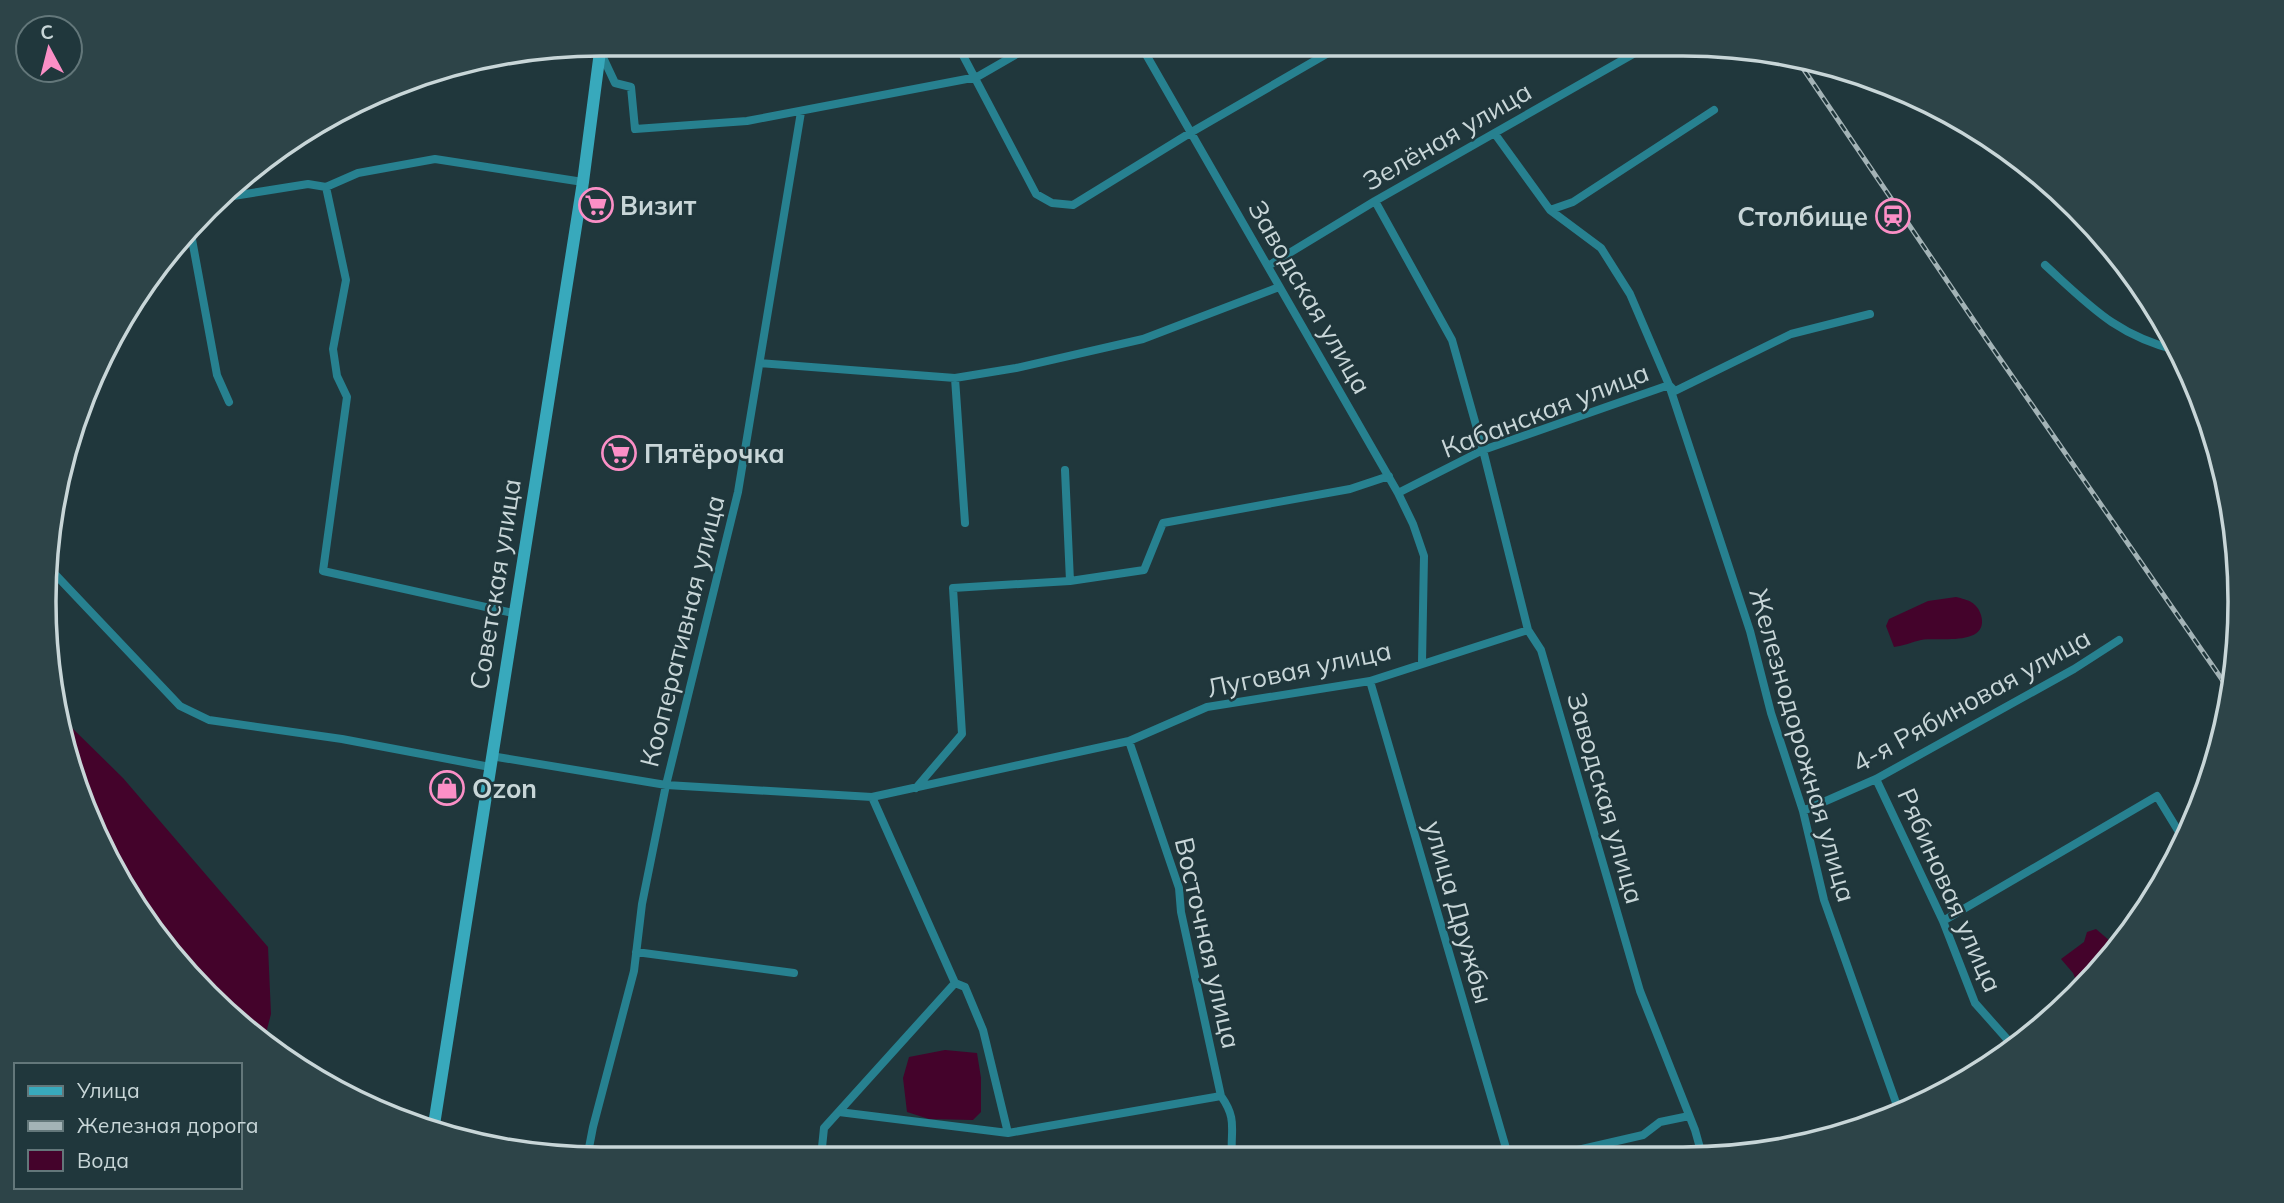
<svg xmlns="http://www.w3.org/2000/svg" width="2284" height="1203" viewBox="0 0 2284 1203" font-family="Mulish,sans-serif">
  <style>
    .water { fill: #44032b }
    .lines { fill: none; stroke-linecap: round; stroke-linejoin: round }
    .street { stroke: #278190; stroke-width: 8 }
    .secondary { stroke: #38a9bc; stroke-width: 12 }
    .rail-casing { stroke: #a3b3b6; stroke-width: 5 }
    .rail { stroke: #20373c; stroke-width: 2.5; stroke-dasharray: 8; stroke-linecap: butt }
    .labels { text-anchor: middle; dominant-baseline: central; stroke-width: 5; stroke-linejoin: round; paint-order: stroke }
    .street-label { font-size: 26px; fill: #c8d6d8; stroke: #20373c }
    .poi-label { font-size: 26px; font-weight: bold; fill: #c8d6d8; stroke: #20373c; text-anchor: start }
    .rim { fill: none; stroke: #c8d6d8; stroke-width: 3.5 }
  </style>
  <rect width="100%" height="100%" fill="#20373c"/>
  <path class="water" d="M1956,597C1968,600 1977,602 1981,615C1990,647 1938,637 1921,640C1912,642 1903,646 1894,647L1886,626L1889,619L1928,601Z
    M64,720L123,778L268,947L271,1014L265,1037L207,996L138,911L86,815Z
    M2096,929L2117,947L2102,969L2080,990L2073,973L2061,959L2084,942L2087,932Z
    M945,1050L977,1053L981,1078V1112L973,1120L929,1119L907,1112L903,1078L909,1057Z"/>
  <g class="lines">
    <path class="street" d="M957,44L1036,194L1052,203L1073,205L1190,133L1342,45
      M1140,44L1398,493L1413,524L1424,556L1422,662
      M573,49L600,51L615,83L631,87L635,129L747,121L977,77L1034,44
      M1714,110L1573,202L1550,210L1601,248L1630,294L1669,385L1750,631L1771,713L1803,811L1824,900L1900,1114
      M1495,134L1550,210
      M326,187L346,280L333,349L337,376L347,397L323,571L513,613
      M227,197L308,184L326,187L358,173L435,159L583,182
      M1375,201L1452,340L1483,450L1528,630L1541,650L1640,991L1695,1130L1702,1155
      M191,234L217,375L229,402
      M2045,265C2091,307 2116,335 2179,351
      M1268,266L1375,201L1649,45
      M760,363L955,378L1016,368L1143,339L1279,287
      M955,378L965,523
      M1065,470L1070,581
      M1398,493L1483,450L1669,385L1675,391L1791,334L1870,314
      M52,571L180,706L209,720L342,739L490,767
      M1370,681L1508,1155
      M1129,741L1179,888L1181,912L1221,1096C1238,1120 1230,1130 1232,1156
      M491,756L666,785L872,797L1129,741L1207,707L1370,681L1528,630
      M1876,779L1943,921L1975,1003L2015,1048
      M916,788L962,734L953,588L1070,581L1144,570L1163,523L1350,489L1389,476
      M1803,811L1876,779L2074,669L2119,640
      M1943,921L2157,796L2185,842
      M636,952L794,973
      M955,983L965,987L983,1030L1008,1133
      M839,1112L1008,1133L1221,1096
      M1556,1155L1643,1135L1660,1122L1689,1116
      M821,1157L824,1128L955,983L872,797
      M587,1158L593,1127L634,971L642,904L666,785L738,492L801,112"/>
    <path class="secondary" d="M433,1131L583,182L601,44"/>
    <g class="rail-casing">
      <path id="rail" d="M1796,58L1987,340L2230,691"/>
    </g>
    <use href="#rail" class="rail"/>
  </g>
  <defs>
    <g id="supermarket-ring" transform="scale(1.75)"><circle r="9.5" fill="#20373c" stroke="#fb8fc6" stroke-width="1.5"/><path d="M-6-5.5h2.5l.6 2H6L4.5 2H-2.5L-4.4-4H-6ZM-1.5 3.2a1.3 1.3 0 1 0 .1 0ZM3 3.2a1.3 1.3 0 1 0 .1 0Z" fill="#fb8fc6"/></g>
    <g id="station-ring" transform="scale(1.75)"><circle r="9.5" fill="#20373c" stroke="#fb8fc6" stroke-width="1.5"/><path d="M-3-6H3Q5-6 5-4V2Q5 4 3 4L4.5 6H3L1.5 4h-3L-3 6H-4.5L-3 4Q-5 4-5 2V-4Q-5-6-3-6ZM-3.5-4v3h7v-3ZM-3.5 1v1.5H-2V1ZM2 1v1.5H3.5V1Z" fill="#fb8fc6"/></g>
    <g id="shop-ring" transform="scale(1.75)"><circle r="9.5" fill="#20373c" stroke="#fb8fc6" stroke-width="1.5"/><path d="M-5-2.5h2.3a2.7 3.5 0 0 1 5.4 0H5L5.5 6h-11ZM-1.5-2.5h3a1.5 2.3 0 0 0-3 0Z" fill="#fb8fc6"/></g>
  </defs>
  <g fill-rule="evenodd">
    <use href="#supermarket-ring" x="596" y="205"/>
    <use href="#station-ring" x="1893" y="216"/>
    <use href="#supermarket-ring" x="619" y="453"/>
    <use href="#shop-ring" x="447" y="788"/>
  </g>
  <g class="labels">
    <g class="street-label">
      <text transform="translate(1447 136) rotate(-30)">Зелёная улица</text>
      <text transform="translate(1310 297) rotate(60)">Заводская улица</text>
      <text transform="translate(1545 410) rotate(-21)">Кабанская улица</text>
      <text transform="translate(495 584) rotate(-81)">Советская улица</text>
      <text transform="translate(682 631) rotate(-76)">Кооперативная улица</text>
      <text transform="translate(1299 669) rotate(-12)">Луговая улица</text>
      <text transform="translate(1971 700) rotate(-29)">4-я Рябиновая улица</text>
      <text transform="translate(1803 745) rotate(74)">Железнодорожная улица</text>
      <text transform="translate(1606 798) rotate(74)">Заводская улица</text>
      <text transform="translate(1950 890) rotate(66)">Рябиновая улица</text>
      <text transform="translate(1459 912) rotate(74)">улица Дружбы</text>
      <text transform="translate(1208 943) rotate(77)">Восточная улица</text>
    </g>
    <g class="poi-label">
      <text x="620" y="205">Визит</text>
      <text x="1868" y="216" text-anchor="end">Столбище</text>
      <text x="644" y="453">Пятёрочка</text>
      <text x="472" y="788">Ozon</text>
    </g>
  </g>
  <path d="M0 0H2284V1203H0ZM601 56H1683A545 545 0 0 1 2228 601V602A545 545 0 0 1 1683 1147H601A545 545 0 0 1 56 602V601A545 545 0 0 1 601 56Z" fill="#2d4448" fill-rule="evenodd"/>
  <path class="rim" d="M601 56H1683A545 545 0 0 1 2228 601V602A545 545 0 0 1 1683 1147H601A545 545 0 0 1 56 602V601A545 545 0 0 1 601 56Z"/>
  <rect x="14" y="1063" width="228" height="126" fill="#20373c" stroke="#63777a" stroke-width="2"/>
  <rect x="28" y="1086" width="35" height="10" fill="#38a9bc" stroke="#63777a" stroke-width="2"/>
  <text x="77" y="1098" font-size="21" fill="#c8d6d8">Улица</text>
  <rect x="28" y="1121" width="35" height="10" fill="#a3b3b6" stroke="#63777a" stroke-width="2"/>
  <text x="77" y="1133" font-size="21" fill="#c8d6d8">Железная дорога</text>
  <rect x="28" y="1150" width="35" height="21" fill="#44032b" stroke="#63777a" stroke-width="2"/>
  <text x="77" y="1168" font-size="21" fill="#c8d6d8">Вода</text>
  <g transform="translate(49 49) rotate(353)"><circle r="33" fill="#20373c" stroke="#63777a" stroke-width="2"/>
  <path d="M0-5L12 26L0 18L-12 26Z" fill="#fb8fc6"/>
  <text y="-10" font-size="19" font-weight="bold" text-anchor="middle" fill="#c8d6d8">С</text>
  </g>
</svg>
